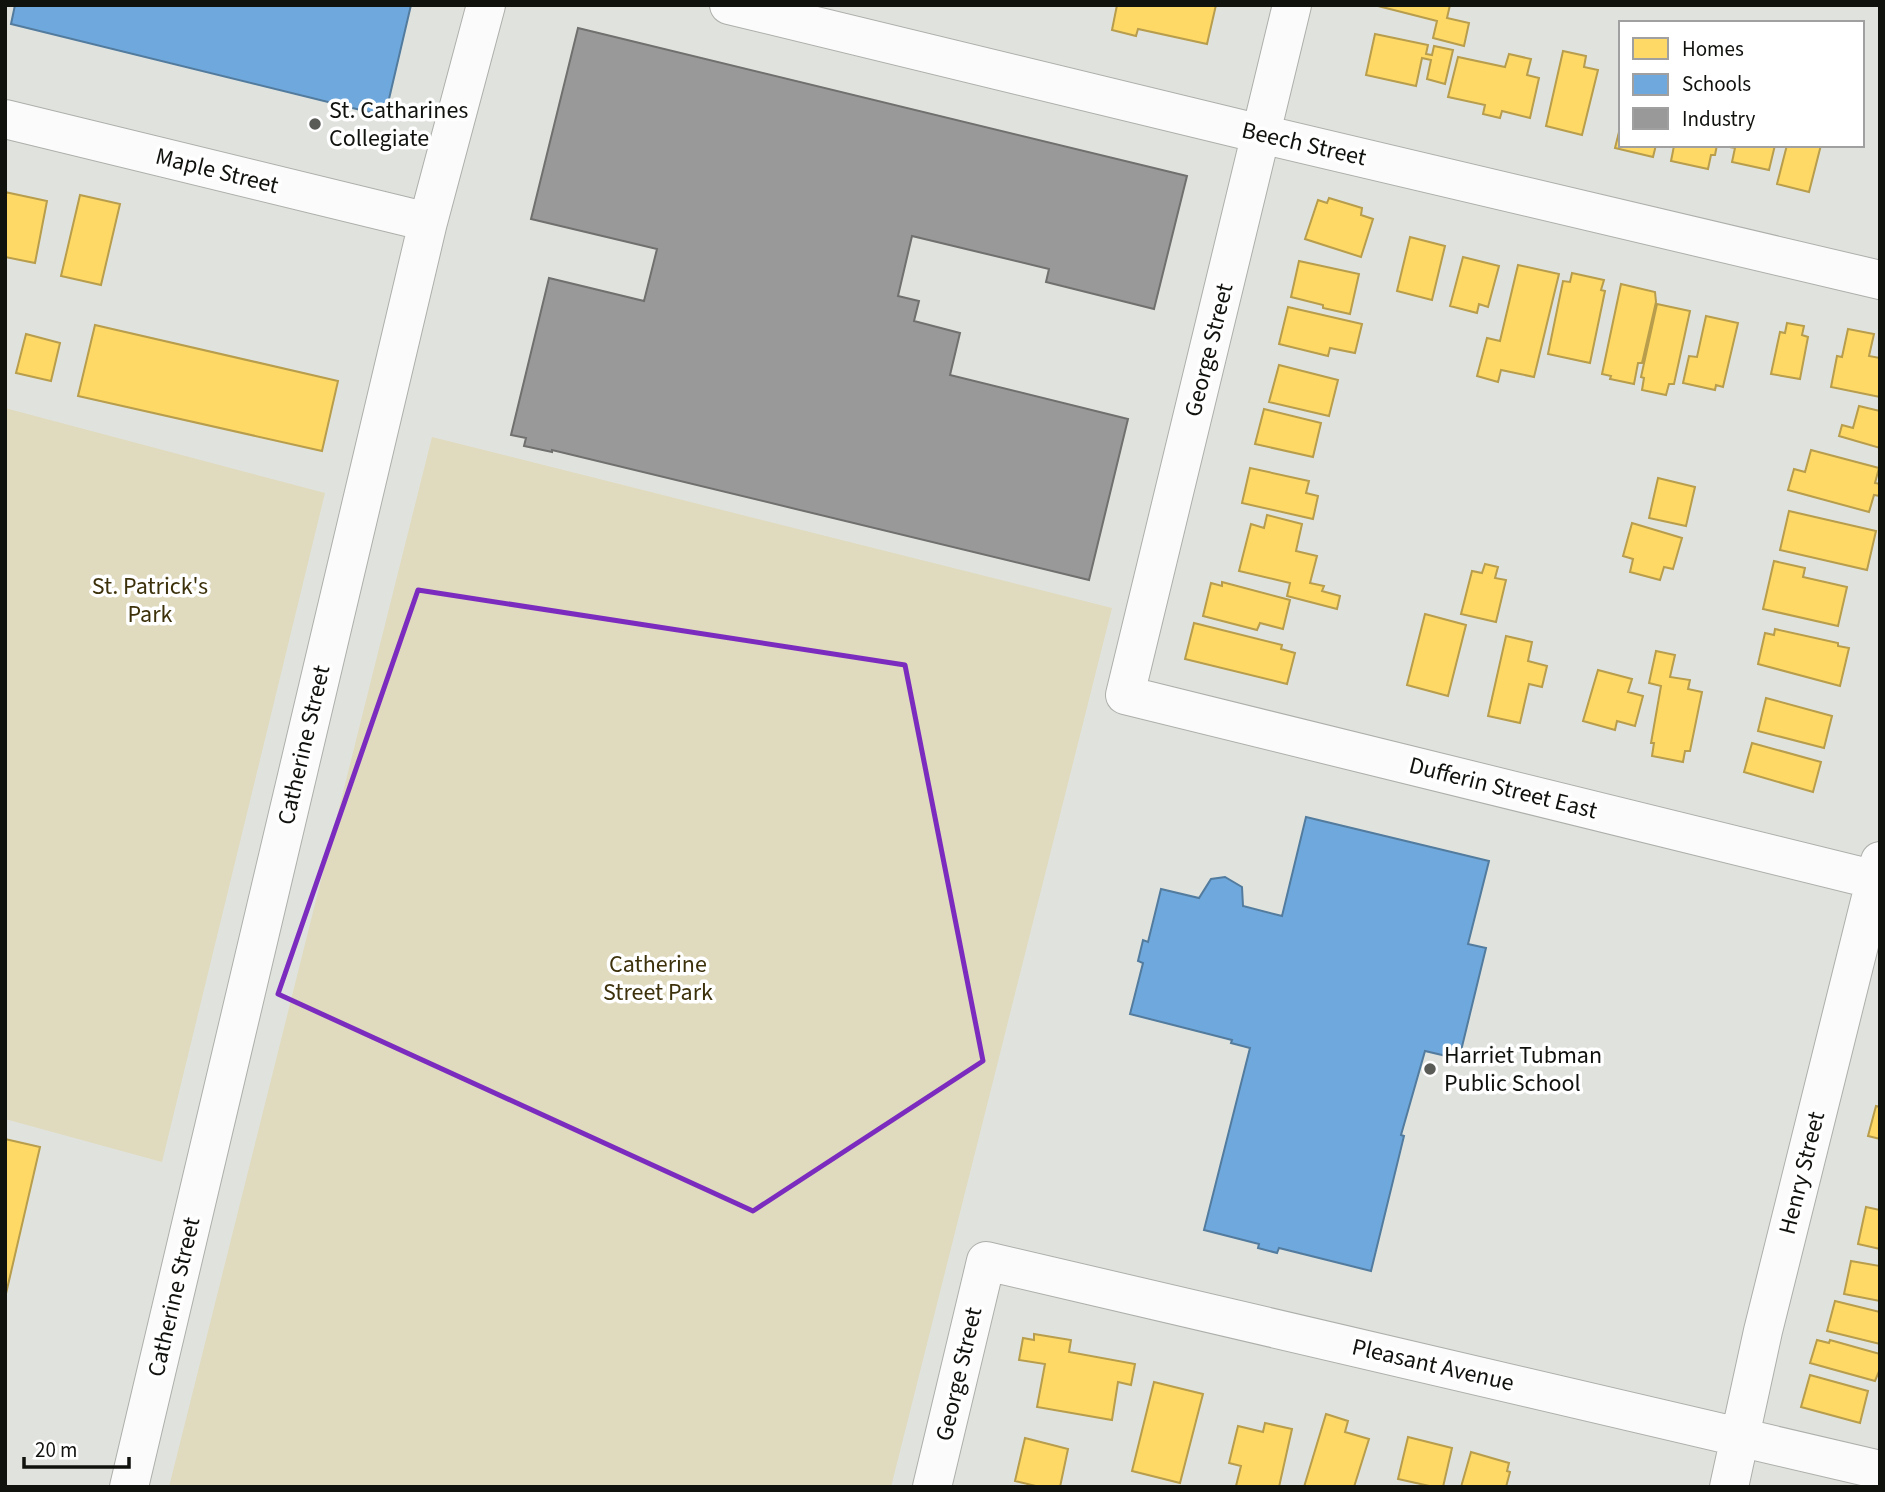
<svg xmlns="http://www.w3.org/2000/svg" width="1885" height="1492" viewBox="0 0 1885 1492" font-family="'Source Sans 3',sans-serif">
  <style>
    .green { fill: #e0dabe }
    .homes { fill: #ffd966; stroke: #b79d4c; stroke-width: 2 }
    .schools { fill: #6fa8dc; stroke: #527b9e; stroke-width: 2 }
    .industry { fill: #999; stroke: #70706f; stroke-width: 2 }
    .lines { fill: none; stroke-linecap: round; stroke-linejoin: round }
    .minor-casing { stroke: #adafab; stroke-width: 40 }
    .minor { stroke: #fafbfa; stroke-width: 38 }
    .marked { fill: none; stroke: #7b2cbf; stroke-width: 5; stroke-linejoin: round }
    .poi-dot { fill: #595b56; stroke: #fff; stroke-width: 2.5 }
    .labels { text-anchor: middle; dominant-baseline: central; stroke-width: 7; stroke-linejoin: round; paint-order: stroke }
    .poi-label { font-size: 24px; fill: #10120e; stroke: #fff; text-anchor: start }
    .street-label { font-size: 24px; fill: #10120e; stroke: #fff }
    .park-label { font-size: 24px; fill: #3c310b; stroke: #fff }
  </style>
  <rect width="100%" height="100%" fill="#e0e3dd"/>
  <path class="green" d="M5,408L325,493L162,1162L5,1119Z
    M432,437L1112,608L891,1487H169Z"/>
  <path class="homes" d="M1117,5H1216L1207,44L1138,29L1136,36L1112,30Z
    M1374,5H1450L1447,18L1469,23L1464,46L1433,38L1437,21Z
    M1375,34L1428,45L1426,54L1432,55L1434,46L1453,50L1445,84L1427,79L1431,60L1422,58L1416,86L1366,75Z
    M1563,51L1586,56L1584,67L1598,70L1582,135L1546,126Z
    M1509,54L1531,59L1527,75L1539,78L1530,118L1502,111L1500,118L1483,114L1485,105L1448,97L1458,57L1505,67Z
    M1621,124V145H1656L1653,157L1615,148Z
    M1671,145H1717L1715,155H1711L1708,169L1671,161L1674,146Z
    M1729,145H1775L1769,170L1732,162L1735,148L1729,147Z
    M1787,145H1821L1809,192L1777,184Z
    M5,192L47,201L35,263L5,257Z
    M80,195L120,204L101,285L61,276Z
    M1329,198L1362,208L1361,215L1373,219L1361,257L1305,239L1318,200L1327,203Z
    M1410,237L1445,246L1432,300L1397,291Z
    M1463,257L1499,266L1488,307L1479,304L1477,313L1450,306Z
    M1299,261L1359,274L1350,314L1323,308V305L1291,297Z
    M1518,265L1559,274L1534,377L1501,370L1498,382L1477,376L1487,338L1500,341Z
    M1572,273L1604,280L1601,290L1605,291L1590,363L1548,354L1563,281L1570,282Z
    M1621,284L1655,292L1656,302L1642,363H1638L1634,384L1610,379L1611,376L1602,374Z
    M1657,304L1690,311L1674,384H1669L1666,395L1642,390L1644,378L1641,377Z
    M1288,307L1362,324L1355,353L1330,348L1328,356L1279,344Z
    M1706,316L1738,323L1723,387L1716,385L1715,390L1683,383L1689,356L1697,357Z
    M1787,323L1804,326L1802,335L1808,337L1800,379L1771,374L1780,332L1785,333Z
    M95,325L338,381L322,451L78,396Z
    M1848,329L1874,334L1869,356L1880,358V397L1831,387L1837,356L1842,357Z
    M26,334L60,343L51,381L16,373Z
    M1279,365L1338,380L1329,416L1269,402Z
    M1859,406L1880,411V448L1839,436L1842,425L1853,428Z
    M1264,409L1321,423L1313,457L1255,444Z
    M1811,450L1879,468L1875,483L1880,484V496L1874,495L1869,512L1788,490L1794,469L1805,472Z
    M1250,468L1309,481L1306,493L1318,496L1313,519L1242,503Z
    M1658,478L1695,487L1686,526L1649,518Z
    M1789,511L1876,531L1867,570L1780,550Z
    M1267,515L1302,524L1296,551L1317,556L1310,583L1324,586L1322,591L1340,596L1337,609L1287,596L1290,583L1239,571L1251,524L1264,528Z
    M1632,523L1682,538L1673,569L1664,567L1660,580L1630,572L1633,559L1623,556Z
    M1774,561L1805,568L1803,577L1847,587L1838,626L1763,609Z
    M1485,564L1498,567L1495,578L1506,580L1496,622L1461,614L1472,571L1482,573Z
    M1222,582L1290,600L1283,629L1260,623L1257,630L1203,616L1211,583L1222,586Z
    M1425,614L1466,625L1448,696L1407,685Z
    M1194,623L1282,645L1281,649L1295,653L1287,684L1185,659Z
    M1775,629L1838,643V646L1849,648L1840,686L1758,664L1765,633L1774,635Z
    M1506,636L1532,642L1528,661L1547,666L1542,687L1529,684L1520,723L1488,716Z
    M1656,651L1675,655L1670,677L1690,680L1688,689L1702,692L1690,751H1685L1683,762L1652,756L1654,743H1651L1661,686L1649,683Z
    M1598,670L1632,679L1628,692L1643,696L1635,726L1617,721L1615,730L1583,721Z
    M1766,698L1832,716L1824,748L1758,731Z
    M1752,743L1821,762L1813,792L1744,772Z
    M1876,1106L1880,1107V1139L1868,1136Z
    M5,1139L40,1147L5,1298Z
    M1866,1207L1880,1210V1249L1858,1244Z
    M1851,1261L1880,1266V1301L1844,1294Z
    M1835,1301L1880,1312V1344L1827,1331Z
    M1034,1334L1071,1340L1069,1352L1135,1364L1131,1385L1118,1382L1112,1420L1037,1407L1045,1364L1019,1360L1023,1338L1034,1340Z
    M1817,1340L1829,1343L1830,1340L1880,1354V1369L1875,1381L1810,1363Z
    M1810,1375L1868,1391L1860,1423L1801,1407Z
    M1154,1382L1203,1394L1180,1483L1132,1471Z
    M1326,1414L1348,1421L1345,1432L1369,1439L1354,1487H1304Z
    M1265,1423L1292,1429L1279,1487L1236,1486L1241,1466L1229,1463L1238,1426L1263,1432Z
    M1408,1437L1452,1448L1443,1487H1434L1398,1479Z
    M1025,1438L1068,1449L1060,1487H1040L1015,1481Z
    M1471,1452L1509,1463L1507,1471L1510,1472L1506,1487H1461Z"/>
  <path class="schools" d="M15,5H411L385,116L11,24Z
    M1306,817L1489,861L1468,944L1486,948L1459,1059L1425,1051L1401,1135L1404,1136L1371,1271L1279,1248L1277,1253L1258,1248L1259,1244L1204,1230L1250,1048L1231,1043L1232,1040L1130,1014L1143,963L1138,961L1143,940L1148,942L1161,889L1199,898L1211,879L1225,877L1242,887L1243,906L1282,916Z"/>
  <path class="industry" d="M578,28L1187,176L1154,309L1046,282L1049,269L912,236L898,296L919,301L914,321L960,333L950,375L1128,419L1089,580L552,450V452L524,446L526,438L511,435L549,278L644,301L657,249L531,219Z"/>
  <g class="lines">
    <g class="minor-casing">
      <path id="minor" d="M729,5L1261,134L1880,280
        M1292,5L1125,695L1880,881
        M5,119L428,222
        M129,1487L428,222L486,5
        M932,1487L986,1261L1880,1470
        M1729,1487L1763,1331L1880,861"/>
    </g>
    <use href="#minor" class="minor"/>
  </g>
  <path class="marked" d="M418,590L905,665L983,1061L753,1211L278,994Z"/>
  <g class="poi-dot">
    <circle cx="315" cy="124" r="7"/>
    <circle cx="1430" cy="1069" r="7"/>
  </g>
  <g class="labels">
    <g class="poi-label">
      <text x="329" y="110">St. Catharines<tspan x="329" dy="28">Collegiate</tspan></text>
      <text x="1444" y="1055">Harriet Tubman<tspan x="1444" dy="28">Public School</tspan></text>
    </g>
    <g class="street-label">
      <text transform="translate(1304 144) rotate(13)">Beech Street</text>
      <text transform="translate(217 171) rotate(14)">Maple Street</text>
      <text transform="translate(1209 350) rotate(-76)">George Street</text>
      <text transform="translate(304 745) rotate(-77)">Catherine Street</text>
      <text transform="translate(1503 788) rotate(14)">Dufferin Street East</text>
      <text transform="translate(1802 1173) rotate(-76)">Henry Street</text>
      <text transform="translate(174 1297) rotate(-77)">Catherine Street</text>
      <text transform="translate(1433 1365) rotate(13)">Pleasant Avenue</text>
      <text transform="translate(959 1374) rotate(-77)">George Street</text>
    </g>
    <g class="park-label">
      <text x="150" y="586">St. Patrick's<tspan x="150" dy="28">Park</tspan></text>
      <text x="658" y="964">Catherine<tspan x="658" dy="28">Street Park</tspan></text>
    </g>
  </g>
  <rect width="1885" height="1492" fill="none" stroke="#10120e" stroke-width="14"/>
  <rect x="1619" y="21" width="245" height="126" fill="#ffffff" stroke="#9fa09f" stroke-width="2"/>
  <rect x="1633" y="38" width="35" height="21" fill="#ffd966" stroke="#9fa09f" stroke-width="2"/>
  <text x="1682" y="56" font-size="21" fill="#10120e">Homes</text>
  <rect x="1633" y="74" width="35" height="21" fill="#6fa8dc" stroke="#9fa09f" stroke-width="2"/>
  <text x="1682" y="91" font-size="21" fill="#10120e">Schools</text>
  <rect x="1633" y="108" width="35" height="21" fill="#999999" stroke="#9fa09f" stroke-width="2"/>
  <text x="1682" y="126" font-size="21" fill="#10120e">Industry</text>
  <path d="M24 1457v10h105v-10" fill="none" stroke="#10120e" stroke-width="3.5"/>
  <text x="35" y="1457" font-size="21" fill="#10120e" stroke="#ffffff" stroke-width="5" paint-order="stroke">20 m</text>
</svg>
